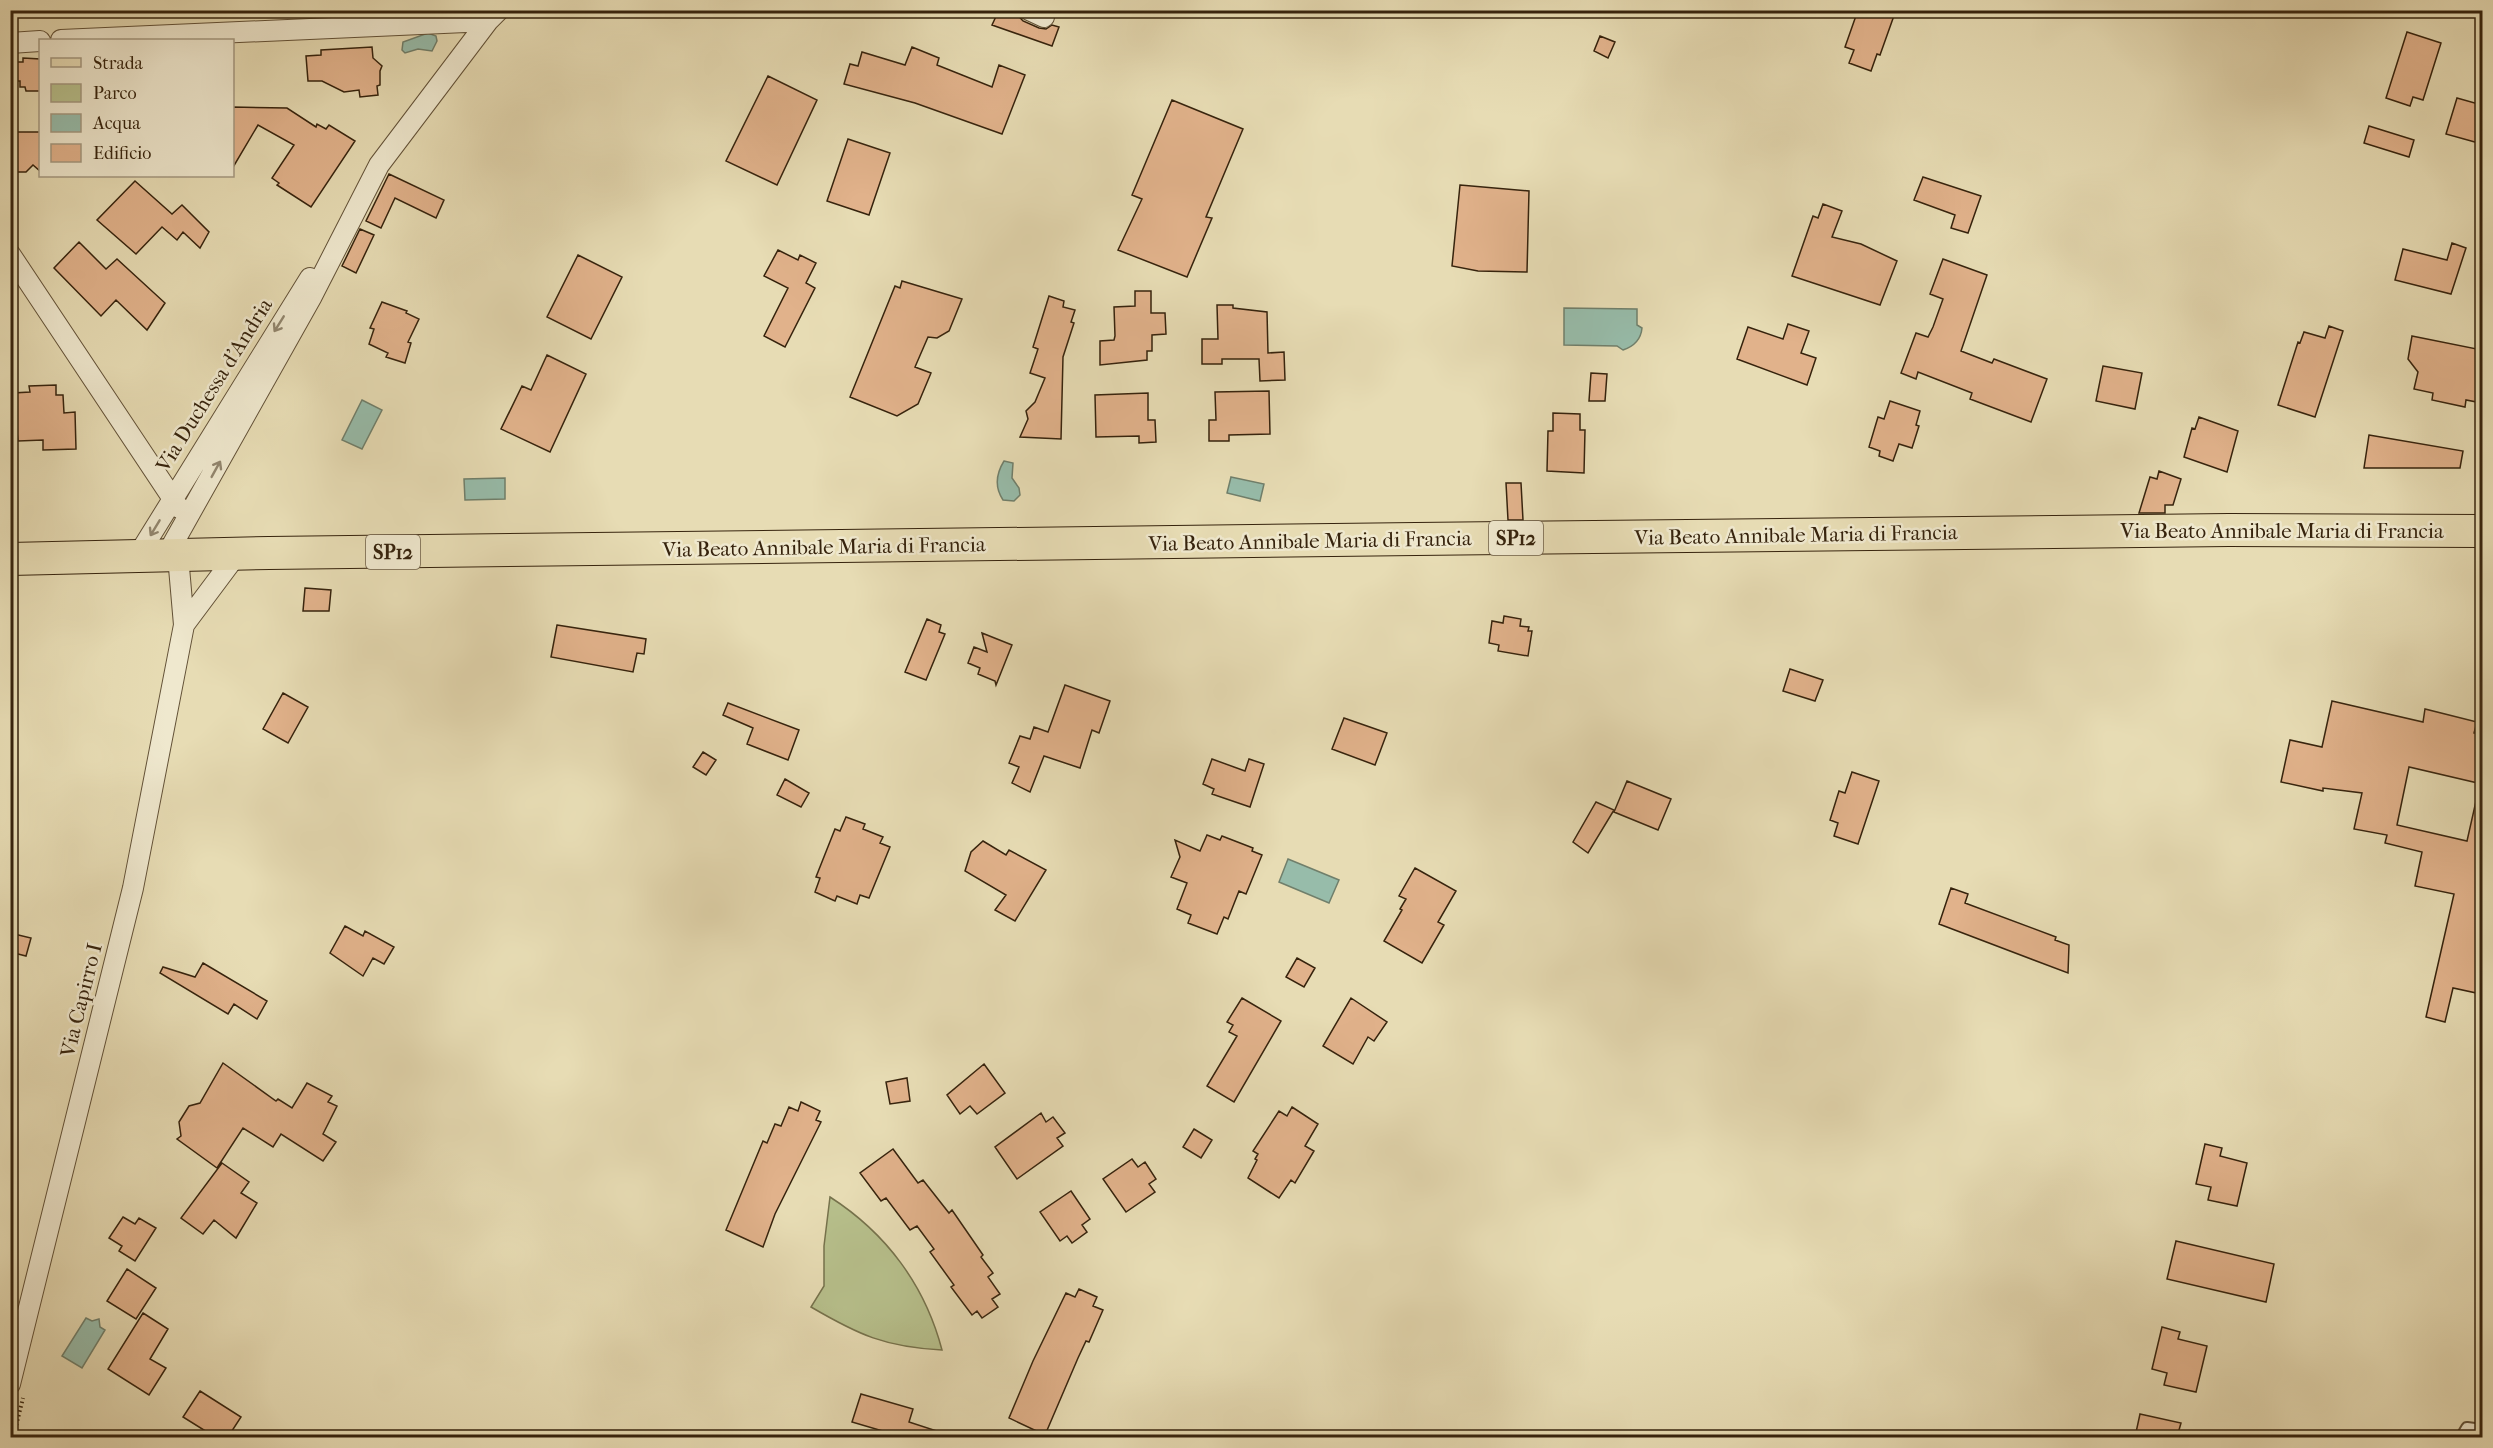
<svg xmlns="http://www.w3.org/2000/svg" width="2493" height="1448" viewBox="0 0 2493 1448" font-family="'IM FELL French Canon',serif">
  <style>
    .green { fill: #b7c08c; stroke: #76724c; stroke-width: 1.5 }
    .water { fill: #97bcaa; stroke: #707f6b; stroke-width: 1.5 }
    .building { fill: #e1b28b; stroke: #36230d; stroke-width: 1.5 }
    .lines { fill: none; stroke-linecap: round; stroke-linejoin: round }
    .lane-casing { stroke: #625137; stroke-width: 14 }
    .street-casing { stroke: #625137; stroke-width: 22 }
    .primary-casing { stroke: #36230d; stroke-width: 34 }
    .path { stroke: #36230d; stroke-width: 4; stroke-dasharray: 1.5 3; stroke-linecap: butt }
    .lane { stroke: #efe8ce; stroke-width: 10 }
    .street { stroke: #efe8ce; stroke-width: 20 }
    .primary { stroke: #e7dcb4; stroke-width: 32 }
    .oneway { stroke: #92866e }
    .labels { text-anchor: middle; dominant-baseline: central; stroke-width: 5; stroke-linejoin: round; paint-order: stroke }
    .shield { fill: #efe8ce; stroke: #6e5e47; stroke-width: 1.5 }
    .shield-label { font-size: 20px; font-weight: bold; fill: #36230d }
    .street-label { font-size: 21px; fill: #36230d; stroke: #efe8ce }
  </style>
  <rect width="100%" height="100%" fill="#e7dcb4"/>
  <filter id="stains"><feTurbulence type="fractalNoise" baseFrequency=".00333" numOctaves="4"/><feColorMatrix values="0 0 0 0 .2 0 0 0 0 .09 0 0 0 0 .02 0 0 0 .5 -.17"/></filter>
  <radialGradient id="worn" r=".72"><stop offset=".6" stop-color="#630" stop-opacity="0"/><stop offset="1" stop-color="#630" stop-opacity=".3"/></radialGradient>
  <path class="green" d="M830,1197C886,1233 925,1285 942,1350C885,1347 859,1335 811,1307L824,1286V1246Z"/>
  <path class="water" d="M428,33L436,36L437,41L432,51L418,49L405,53L402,50L403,42Z
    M1564,308L1637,309V325L1642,328C1641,339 1635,346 1623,350L1617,346L1564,345Z
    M362,400L382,410L362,449L342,440Z
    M1004,461L1013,463L1012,478L1019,488L1020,495L1014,501L1003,500C995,488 996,474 1004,461Z
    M1231,477L1264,484L1260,501L1227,493Z
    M505,478V499L465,500L464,479Z
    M1288,859L1339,880L1329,903L1279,882Z
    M86,1318L92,1321L99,1319L100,1327L105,1330L82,1368L62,1356Z"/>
  <path class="building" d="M999,10H1013L1023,21L1039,28L1046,29L1052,25L1059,27L1052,46L992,25Z
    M1858,10H1896L1880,55L1877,54L1871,71L1849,63L1854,50L1845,47Z
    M2407,32L2441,43L2423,100L2413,97L2410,106L2386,98Z
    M1600,36L1615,42L1608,58L1594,51Z
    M372,47L373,58L382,66L380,71V85L377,86L378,95L360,97L359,90L344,92L322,81H308L306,56L321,55V50Z
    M912,47L939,58L937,65L992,87L999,65L1025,75L1002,134L915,103L844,84L850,64L858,66L862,52L905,65Z
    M23,58L40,59V91H26L25,87H20V81H14V62H23Z
    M768,76L817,100L777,185L726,161Z
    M2457,98L2482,105V144L2446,134Z
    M1172,100L1243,129L1206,217L1212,218L1187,277L1118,250L1142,199L1132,195Z
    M232,107L287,108L316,127L317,124L326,129L329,125L355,141L311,207L277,185L279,183L272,178L294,145L258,125L232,169Z
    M2369,126L2414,140L2409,157L2364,143Z
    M10,132H40V171L33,165L26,172H10Z
    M848,139L890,153L869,215L827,201Z
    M389,174L444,200L436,218L395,198L381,228L366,221Z
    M1923,177L1981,196L1968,233L1951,228L1955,215L1914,200Z
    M135,181L172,214L182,205L209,232L200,248L183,232L177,240L162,227L136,254L97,220Z
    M1460,185L1529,191L1527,272L1478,271L1452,266Z
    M1823,204L1842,211L1832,237L1861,244L1897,261L1880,305L1792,276L1813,216L1818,218Z
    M360,229L374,235L356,273L342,266Z
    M79,242L106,269L117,259L165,303L147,330L116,300L101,316L54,268Z
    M2452,243L2466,248L2451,294L2395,280L2403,249L2447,260Z
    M778,250L798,260L800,255L816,263L806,283L815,288L785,347L764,336L788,288L764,276Z
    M578,255L622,277L591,339L547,317Z
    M1943,259L1987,275L1961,351L1992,363L1994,359L2047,379L2031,422L1970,399L1972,393L1918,372L1916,379L1901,373L1916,333L1928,337L1933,327L1943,299L1930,294Z
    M902,281L962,299L949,331L937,338L928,337L915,367L931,373L918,404L897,416L850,397L895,286L900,288Z
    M1135,291H1151V313H1165L1166,334L1152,335V351H1147V360L1100,365V341L1114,340L1115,336L1114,307L1135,306Z
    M1049,296L1064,301L1063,307L1075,310L1071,322L1074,323L1063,357L1061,439L1020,437L1028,419L1026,411L1035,402L1045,378L1030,373L1038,349L1033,347Z
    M382,302L407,311L406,313L419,319L408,342L411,343L405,363L386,357L388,353L369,344L374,329L370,328Z
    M1217,305H1233V308L1267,312L1268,353L1284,352L1285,380L1260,381L1259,359H1222V364H1202V339H1218Z
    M1788,324L1809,331L1801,353L1816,358L1807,385L1737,359L1748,327L1783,339Z
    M2329,326L2343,331L2315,417L2278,405L2298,342L2300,343L2304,332L2325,338Z
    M2412,336L2482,350V403L2466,400L2465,407L2432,400L2433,393L2414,389L2418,372L2408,359Z
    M547,355L586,374L550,452L501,429L522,386L531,390Z
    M2103,366L2142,373L2135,409L2096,401Z
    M1591,373L1607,374L1605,401H1589Z
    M56,385V395H63L64,413L75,412L76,449L43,450V440L18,441L13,393L30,392L29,386Z
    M1269,391L1270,434L1229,435V441H1209V420H1216L1215,392Z
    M1148,393V420H1155L1156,442L1139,443V436L1096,437L1095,395Z
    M1890,401L1920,411L1916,425L1919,426L1912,448L1899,444L1893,461L1879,456L1880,451L1869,447L1878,417L1884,419Z
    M1553,413L1580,414V430H1585L1584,473L1547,471L1548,431H1553Z
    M2199,417L2238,431L2227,472L2184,457L2192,428L2195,429Z
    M2369,435L2463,451L2460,468H2364Z
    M2159,471L2181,479L2173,505H2165V513H2139L2150,477L2157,479Z
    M1506,483H1521L1523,520H1508Z
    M305,588L331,590L329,611H303Z
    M1504,616L1521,619L1520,626L1529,627L1528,631H1532L1528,656L1498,651L1499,645L1489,643L1492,621L1503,623Z
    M927,619L941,625L939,632L945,634L926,680L905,672Z
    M557,625L646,639L644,654L637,653L633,672L551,657Z
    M982,633L1012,645L996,685L995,681L978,674L980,668L968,663L974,647L987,652Z
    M1790,669L1823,680L1815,701L1783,691Z
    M1065,685L1110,701L1099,733L1092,730L1080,768L1044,756L1030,792L1012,783L1019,767L1009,763L1020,736L1030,739L1034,727L1048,732Z
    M283,693L308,707L288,743L263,729Z
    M2332,701L2423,722L2425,709L2477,722L2474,733L2482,735V784L2409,767L2397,825L2467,841L2476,801L2482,802V986L2481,994L2453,988L2445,1022L2426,1017L2454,894L2415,886L2422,852L2385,843L2387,835L2354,829L2362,793L2323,788V791L2281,782L2290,740L2322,747Z
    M728,703L799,730L788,760L747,744L753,728L723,715Z
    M1344,718L1387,733L1375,765L1332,749Z
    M703,752L716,760L706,775L693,767Z
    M1212,759L1245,771L1249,759L1264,764L1250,807L1212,794L1214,789L1203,784Z
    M1852,772L1879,781L1858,844L1834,836L1838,823L1830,820L1839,791L1845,793Z
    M785,779L809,793L801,807L777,795Z
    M1627,781L1671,799L1658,830L1614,812Z
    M1596,802L1614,810L1588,853L1573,842Z
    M846,817L865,824L863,829L883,837L880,843L890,847L869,898L860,895L857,904L837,896L835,901L815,892L820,878L816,877L835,829L840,831Z
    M1207,835L1220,840L1222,836L1253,848L1252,851L1262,855L1246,894L1239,891L1228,919L1224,917L1217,934L1188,923L1191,915L1177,909L1187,883L1171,877L1180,857L1175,840L1200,851Z
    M983,841L1006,855L1009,850L1046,870L1015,921L995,910L1006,895L965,871L971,852Z
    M1415,868L1456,891L1438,922L1444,925L1422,963L1384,941L1402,910L1400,909L1406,899L1399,896Z
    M1951,888L1968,894L1965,903L2056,937L2055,940L2069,945L2068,973L1939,924Z
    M345,926L363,936L365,931L394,947L384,964L373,958L363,976L330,953Z
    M10,933L31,938L26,956L10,952Z
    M1297,958L1315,968L1304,987L1286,977Z
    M203,963L267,1001L257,1019L234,1004L228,1014L160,973L163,967L195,977Z
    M1242,998L1281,1021L1234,1102L1207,1086L1237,1036L1229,1032L1233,1025L1227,1022Z
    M1351,998L1387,1022L1374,1041L1368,1037L1353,1064L1323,1046Z
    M223,1063L276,1101L278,1099L292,1108L307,1083L332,1096L328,1102L337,1106L323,1134L336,1142L323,1161L281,1134L273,1147L243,1128L217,1168L177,1139L181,1136L179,1122L189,1106L200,1103Z
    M984,1064L1005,1093L977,1114L970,1106L960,1114L947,1095Z
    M907,1078L910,1101L890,1104L886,1082Z
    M801,1102L820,1111L816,1120L821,1122L775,1214L763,1247L726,1230L763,1141L767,1143L775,1124L781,1126L789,1107L798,1111Z
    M1292,1107L1318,1124L1305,1146L1314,1151L1295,1183L1291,1180L1279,1198L1248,1178L1257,1160L1255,1159L1258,1154L1253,1151L1279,1111L1287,1116Z
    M1041,1113L1046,1122L1053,1117L1065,1133L1057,1138L1063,1146L1017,1179L995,1147Z
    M1194,1129L1212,1140L1201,1158L1183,1147Z
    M2205,1144L2222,1148L2220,1156L2247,1163L2237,1206L2208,1200L2211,1187L2196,1184Z
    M893,1149L918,1183L923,1180L949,1213L952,1210L983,1255L981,1257L993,1273L988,1277L1000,1294L992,1299L998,1307L982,1318L977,1311L972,1315L951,1287L954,1285L930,1252L934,1249L917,1226L910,1230L886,1198L881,1201L860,1173Z
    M1132,1159L1138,1167L1145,1162L1156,1179L1149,1184L1155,1192L1126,1212L1103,1179Z
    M222,1163L249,1182L241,1193L257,1203L236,1238L214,1220L203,1234L181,1218Z
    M1071,1191L1090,1219L1082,1225L1087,1232L1072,1243L1067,1236L1060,1241L1040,1212Z
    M123,1217L135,1224L139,1218L156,1228L135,1261L119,1251L122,1246L109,1238Z
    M2176,1241L2274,1264L2266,1302L2167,1279Z
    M127,1269L156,1288L136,1319L107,1301Z
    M1079,1289L1097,1297L1093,1306L1103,1310L1089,1342L1086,1341L1078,1358L1045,1435L1009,1418L1033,1361L1066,1293L1075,1297Z
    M143,1313L168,1329L150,1359L166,1368L149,1395L108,1369Z
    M2162,1327L2180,1332L2178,1339L2207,1346L2196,1392L2164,1385L2167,1373L2152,1369Z
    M200,1391L241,1417L228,1437H215L183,1417Z
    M861,1394L913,1409L909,1422L946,1434V1437H903L852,1422Z
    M2140,1414L2181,1423L2177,1437H2135Z"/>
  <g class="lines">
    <g class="lane-casing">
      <path id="lane" d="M2461,1438L2467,1428L2482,1430"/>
    </g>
    <g class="street-casing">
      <path id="street" d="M1029,10L1044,17
        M61,40L488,21
        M10,43L40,41
        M10,254L179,508
        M166,556L312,296L379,165L488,21L499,10
        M137,557L310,278
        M184,625L237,554
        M10,1384L133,888L184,625L178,556"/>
    </g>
    <g class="primary-casing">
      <path id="primary" d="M10,559L269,553L1416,539L2229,530L2482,531"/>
    </g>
    <path class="path" d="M13,1438L23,1398"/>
    <use href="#lane" class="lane"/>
    <use href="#street" class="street"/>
    <use href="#primary" class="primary"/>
  </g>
  <defs><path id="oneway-shaft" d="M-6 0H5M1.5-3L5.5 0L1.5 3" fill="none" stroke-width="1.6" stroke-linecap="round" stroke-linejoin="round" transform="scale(1.5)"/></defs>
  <g class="oneway">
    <use href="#oneway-shaft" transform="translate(279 324) rotate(122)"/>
    <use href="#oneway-shaft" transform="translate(216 469) rotate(-61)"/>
    <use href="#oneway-shaft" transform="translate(155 528) rotate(121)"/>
  </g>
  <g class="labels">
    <g class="shield">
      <rect x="1489" y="521" width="54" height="34" rx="4.5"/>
      <rect x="366" y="535" width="54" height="34" rx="4.5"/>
    </g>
    <g class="shield-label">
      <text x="1516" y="538">SP12</text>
      <text x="393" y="552">SP12</text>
    </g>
    <g class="street-label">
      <text transform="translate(214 385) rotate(-58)">Via Duchessa d'Andria</text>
      <text x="2282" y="531">Via Beato Annibale Maria di Francia</text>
      <text transform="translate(1796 535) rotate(-1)">Via Beato Annibale Maria di Francia</text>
      <text transform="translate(1310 541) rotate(-1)">Via Beato Annibale Maria di Francia</text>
      <text transform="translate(824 547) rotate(-1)">Via Beato Annibale Maria di Francia</text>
      <text transform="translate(81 1000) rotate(-76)">Via Capirro I</text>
    </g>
  </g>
  <rect width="2493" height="1448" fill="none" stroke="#e7dcb4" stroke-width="36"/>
  <rect x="12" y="12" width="2469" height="1424" fill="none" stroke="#36230d" stroke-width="3"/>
  <rect x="18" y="18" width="2457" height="1412" fill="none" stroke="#36230d" stroke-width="1.5"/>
  <rect x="39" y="39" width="195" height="138" fill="#efe8ce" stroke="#a59981" stroke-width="1.5"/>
  <rect x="51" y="58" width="30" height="9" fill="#e7dcb4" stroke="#a59981" stroke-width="1.5"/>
  <text x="93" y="69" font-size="18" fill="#36230d">Strada</text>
  <rect x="51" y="84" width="30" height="18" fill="#b7c08c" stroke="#a59981" stroke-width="1.5"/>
  <text x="93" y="99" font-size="18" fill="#36230d">Parco</text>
  <rect x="51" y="114" width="30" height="18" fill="#97bcaa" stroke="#a59981" stroke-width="1.5"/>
  <text x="93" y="129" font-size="18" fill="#36230d">Acqua</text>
  <rect x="51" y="144" width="30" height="18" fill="#e1b28b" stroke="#a59981" stroke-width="1.5"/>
  <text x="93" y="159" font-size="18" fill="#36230d">Edificio</text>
  <rect width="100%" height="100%" filter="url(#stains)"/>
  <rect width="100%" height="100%" fill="url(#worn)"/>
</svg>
